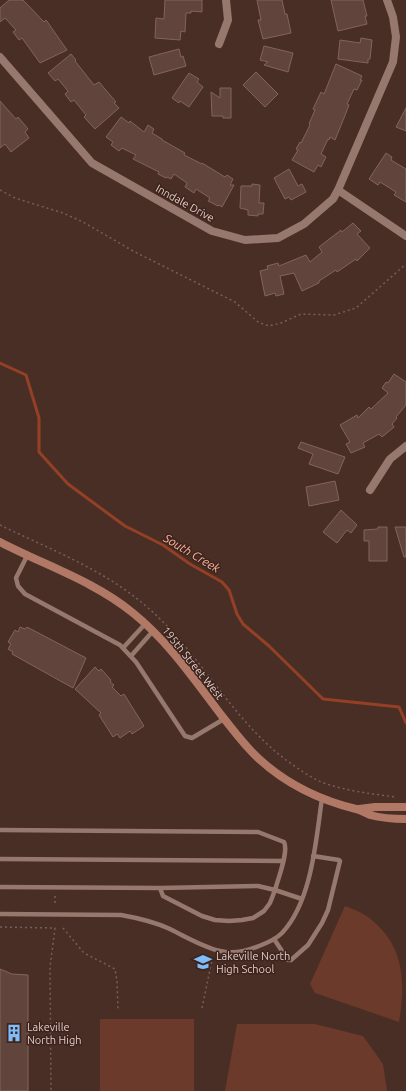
<svg xmlns="http://www.w3.org/2000/svg" width="406" height="1091" viewBox="0 0 406 1091" font-family="Ubuntu,sans-serif">
  <style>
    .green { fill: #6b3a2b }
    .lines { fill: none; stroke-linecap: round; stroke-linejoin: round }
    .stream { stroke: #934026; stroke-width: 3 }
    .building { fill: #61443c; stroke: #83645b }
    .path { stroke: #775f58; stroke-width: 1.5; stroke-dasharray: 2 3; stroke-linecap: butt }
    .lane { stroke: #97786e; stroke-width: 4.5 }
    .street { stroke: #97786e; stroke-width: 8 }
    .secondary { stroke: #b17866; stroke-width: 8 }
    .labels { text-anchor: middle; dominant-baseline: central; stroke-width: 3; stroke-linejoin: round; paint-order: stroke }
    .street-label { font-size: 11px; fill: #dfcdc8; stroke: #3e241c }
    .poi-label { font-size: 11px; fill: #dfcdc8; stroke: #3e241c; text-anchor: start }
    .water-label { font-size: 12px; font-style: italic; fill: #feb7a1; stroke: #3e241c }
  </style>
  <rect width="100%" height="100%" fill="#492e26"/>
  <path class="green" d="M345,906C353,909 361,912 368,917C404,944 406,980 399,1022L315,993L310,984Z
    M100,1019H194V1091H100Z
    M237,1024H315L363,1036L383,1064L387,1091H225Z"/>
  <g class="lines">
    <path class="stream" d="M0,363L26,375L39,418V452L68,484L125,526L163,545L190,564L222,582L229,590L237,614L243,624L269,646L323,699L399,707L406,723"/>
  </g>
  <path class="building" d="M9,0H23L44,22L46,20L67,50L40,63L22,38L19,40L13,32L16,30L5,18L0,22V8Z
    M165,0H202V12L191,11V13H186L185,32L181,31L180,40L155,38L156,18L164,19Z
    M257,0H282L285,14H287L291,33L263,39L258,20H261Z
    M331,0H363L367,16H365L367,24L338,31Z
    M361,38L372,40L370,59H368V63L338,59L340,40L360,43Z
    M264,46L293,53L288,72L264,65L268,62L260,60Z
    M179,49L181,57L183,56L186,66L154,75L149,57Z
    M71,54L76,60L75,61L94,85L99,82L116,102L114,103L119,108L95,129L84,117L86,115L74,100L71,102L65,94L68,91L58,79L55,81L48,73Z
    M336,64L362,76L360,80H362L357,90L354,89L347,104L349,105L344,118L335,140L330,137L329,140L328,139L321,154L326,157L321,167L318,165L314,172L292,160L298,150L296,149L300,142L301,143L310,125L309,124L315,110L313,109L321,92L324,94Z
    M256,72L278,94L265,107L243,85Z
    M189,73L199,79L197,82L203,87L189,107L180,101L179,103L172,98Z
    M220,88H231V118H223V116H212L211,92L220,98Z
    M0,101L16,119L18,117L28,129L25,132L29,138L11,152L5,144L0,148Z
    M406,108V131L396,127Z
    M121,117L129,123L130,121L144,132L148,125L154,129L152,133L162,139V140L185,153L184,155L202,164V163L225,177L227,175L233,179L230,185H234L222,207L219,205L218,206L208,201L210,198L196,189L194,193L185,187L187,183L174,174L171,179L167,177L166,178L158,174L159,172L133,159L136,155L122,148L119,151L111,145L113,142L106,137Z
    M386,153L392,157L391,160L406,169V202L394,195L396,192L380,182L378,185L369,179Z
    M289,169L298,186L302,184L306,192L291,200L289,197L285,199L274,178Z
    M252,184L260,185L259,203H264L263,214H258V216L248,215V210L240,208L241,186H252Z
    M353,223L361,231L357,234L370,248L357,261L356,259L337,272L336,270L319,281V283L302,291L294,273L280,276L284,294L276,296L275,293L265,296L260,271L268,269L267,266L278,263L279,266L306,255L310,262L322,252L319,247L341,230L342,232Z
    M394,374L406,382V405L396,417L397,418L392,424L394,427L382,437L379,434L363,443L365,447L351,453L346,444L350,442L340,425L357,415L358,418L369,407L371,409L388,393L382,388L386,382L388,383Z
    M301,442L345,457L338,474L309,464L313,454L298,448Z
    M335,481L339,500L309,506L306,487Z
    M341,510L357,525L351,533L347,530L337,543L323,532Z
    M378,527H387V561H369V541H364V530L378,529Z
    M395,527H406V557H404Z
    M20,627L25,629L27,627L86,658L73,688L12,654L13,652L8,649L11,644L8,642L15,630L18,632Z
    M95,667L99,671L101,669L111,680L110,682L114,685L112,687L121,696L124,694L144,726L132,734L130,731L120,738L117,734L113,737L99,715L101,713L75,689Z
    M0,969L12,974L28,975V1091H0Z"/>
  <g class="lines">
    <path class="path" d="M0,190L15,198L63,213L83,222L133,251L235,302L258,322L269,326L281,323L301,314L334,315L356,308L406,264
      M0,525C45,547 97,567 136,598C198,645 229,721 293,765C303,772 313,779 324,783C347,791 372,794 396,797
      M55,903V895
      M0,927L55,928L50,967L51,1091
      M63,928L84,953L115,969L117,981L118,1010
      M202,1008L212,960"/>
    <path class="lane" d="M27,556L16,578L18,586L25,594L120,645L136,662L185,736L192,738L224,719
      M123,648L145,624
      M131,656L153,631
      M0,830L258,832L284,842C289,851 278,879 275,890L302,899
      M0,859L283,861
      M0,887L160,888L163,896L202,916L215,920L229,921L242,920L253,918L264,911L270,903L275,890L258,886L160,888
      M0,914L121,915C138,918 155,922 170,929C186,937 203,947 220,951C233,954 247,951 259,946C267,943 276,939 282,933C312,901 316,840 322,798
      M274,939L288,960H291L308,945L322,923L328,910L340,861L339,860L313,856"/>
    <path class="street" d="M219,44L228,20L226,0
      M0,57L92,163L212,231L245,240L278,238L304,224L333,199L338,190L393,62L396,37L393,17L387,0
      M338,190L406,236
      M370,490L390,459L406,446"/>
    <path class="secondary" d="M0,542C44,565 94,581 133,613C169,642 195,681 222,716C234,731 244,745 258,758C286,784 319,800 356,809C361,810 365,813 370,815C381,818 395,819 406,819
      M359,809L375,807H406"/>
  </g>
  <defs>
    <g id="school-bare" transform="scale(1.38)"><path d="M0-5L7-2L0 1L-7-2ZM-4 1L0 2.5L4 1V4Q0 6-4 4Z" fill="#7ebdf9" stroke="#3e241c" stroke-width="2.5" paint-order="stroke"/></g>
    <g id="building-bare" transform="scale(1.38)"><path d="M-4-6H4V6H1V3H-1V6H-4ZM-2.5-4.3h1.7v1.8h-1.7ZM.8-4.3h1.7v1.8H.8ZM-2.5-1h1.7V.8h-1.7ZM.8-1h1.7V.8H.8Z" fill="#7ebdf9" stroke="#3e241c" stroke-width="2.5" paint-order="stroke"/></g>
  </defs>
  <g fill-rule="evenodd">
    <use href="#school-bare" x="203" y="962"/>
    <use href="#building-bare" x="14" y="1033"/>
  </g>
  <g class="labels">
    <g class="street-label">
      <text transform="translate(185 203) rotate(29)">Inndale Drive</text>
      <text transform="translate(193 663) rotate(51)">195th Street West</text>
    </g>
    <g class="poi-label">
      <text x="216" y="956">Lakeville North<tspan x="216" dy="13">High School</tspan></text>
      <text x="27" y="1027">Lakeville<tspan x="27" dy="13">North High</tspan></text>
    </g>
    <g class="water-label">
      <text transform="translate(192 553) rotate(31)">South Creek</text>
    </g>
  </g>
</svg>
